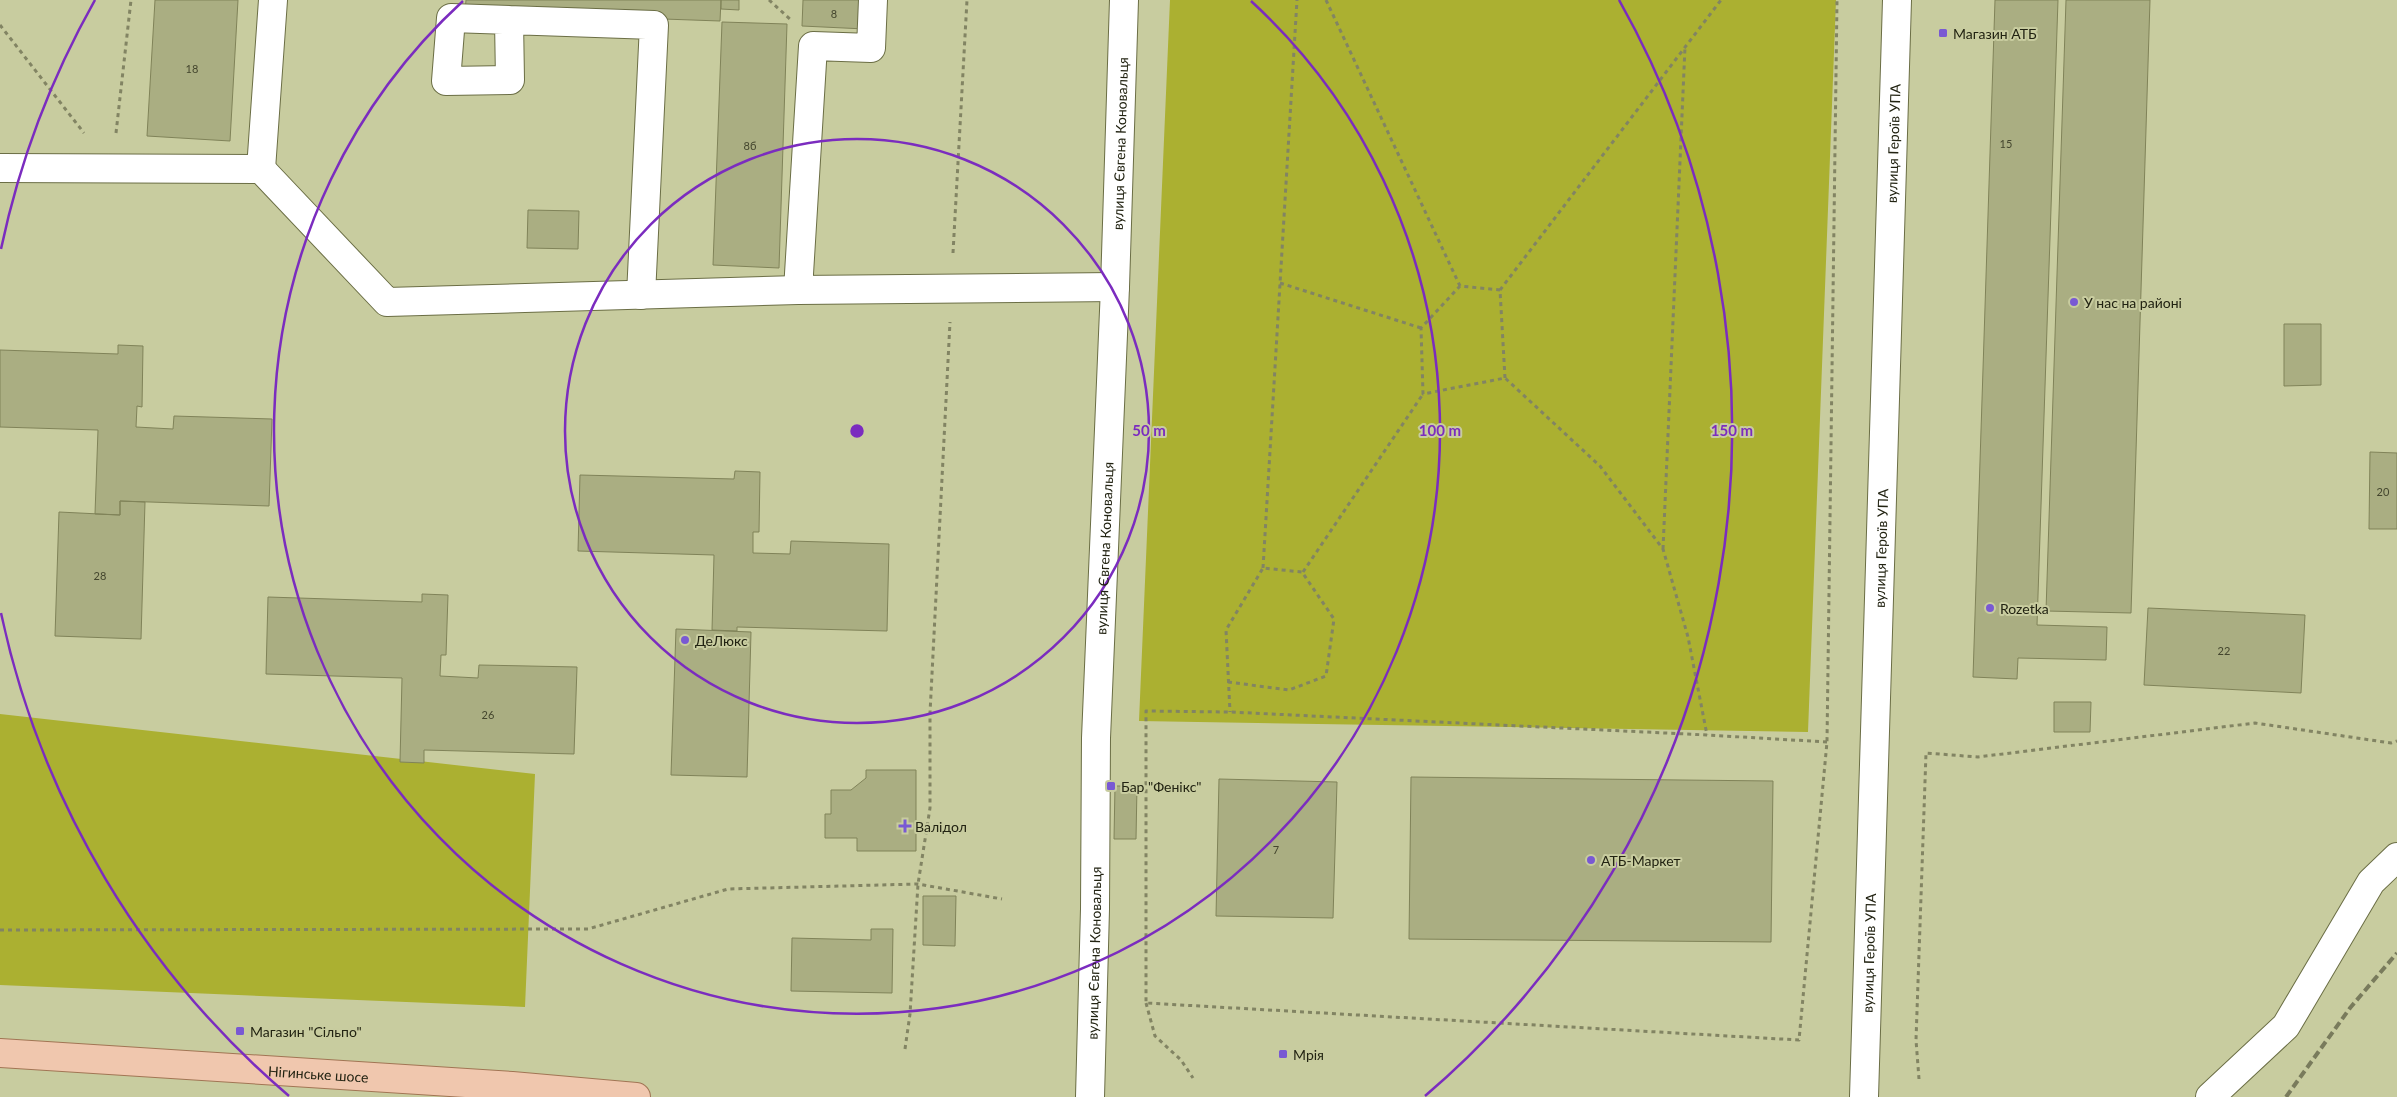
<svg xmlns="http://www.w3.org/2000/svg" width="2397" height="1097" viewBox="0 0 2397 1097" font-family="Lato,sans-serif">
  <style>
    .green { fill: #abb031 }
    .building { fill: #aaae82; stroke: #808359 }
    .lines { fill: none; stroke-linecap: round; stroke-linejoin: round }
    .minor-casing { stroke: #6b6e45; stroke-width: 30 }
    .major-casing { stroke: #a17554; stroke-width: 30 }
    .path { stroke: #828463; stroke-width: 3; stroke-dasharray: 4 4; stroke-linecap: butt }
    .minor { stroke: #fff; stroke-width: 28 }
    .major { stroke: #f0c7ae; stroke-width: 28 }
    .rail { stroke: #797b5c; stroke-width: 4; stroke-dasharray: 8 4; stroke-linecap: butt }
    .ring { fill: none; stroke: #7b2cbf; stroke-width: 2.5 }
    .poi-dot { fill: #7959d3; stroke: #c8cc9f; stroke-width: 2 }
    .labels { text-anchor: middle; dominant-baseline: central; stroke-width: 4; stroke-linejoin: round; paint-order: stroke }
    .number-label { font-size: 11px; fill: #44462e }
    .poi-label { font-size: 14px; fill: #222312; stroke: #c8cc9f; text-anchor: start }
    .street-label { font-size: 14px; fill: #222312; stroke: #c8cc9f }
    .centre { fill: #7b2cbf; stroke: #c8cc9f; stroke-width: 2.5 }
    .ring-label { font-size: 15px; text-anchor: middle; font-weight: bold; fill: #7b2cbf; stroke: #c8cc9f; stroke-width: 4; stroke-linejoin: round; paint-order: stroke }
  </style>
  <rect width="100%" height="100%" fill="#c8cc9f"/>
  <path class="green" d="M1170,0H1836L1808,732L1139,721Z
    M0,714L535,774L525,1007L0,985Z"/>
  <path class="building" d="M155,0H238L230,141L147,136Z
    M466,0H721L720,21L465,12Z
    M721,0H739V10L721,9Z
    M803,0H866L865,29L802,26Z
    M1995,0H2058L2037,625L2107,627L2106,660L2018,658L2017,679L1973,677Z
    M2066,0H2150L2131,613L2046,611Z
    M722,22L787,24L779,268L713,265Z
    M528,210L579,211L578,249L527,248Z
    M2284,324H2321V385L2284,386Z
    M118,345L143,346L142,407L137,406L136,427L173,429L174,416L272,419L269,506L120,501V515L95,514L98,430L0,427V350L118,354Z
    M2370,452L2397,453V529H2369Z
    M735,471L760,472L759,532H753V553L790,554L791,541L889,544L887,631L737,627V631L712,630L714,555L578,551L580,475L734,479Z
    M120,501L145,502L141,639L55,636L59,512L120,515Z
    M422,594L448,595L446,655H441L440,676L478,678L479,665L577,667L574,754L424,750V763L400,762L402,678L266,674L268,597L422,602Z
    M2148,608L2305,615L2301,693L2144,685Z
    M676,629L751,632L747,777L671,775Z
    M2054,702H2091L2090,732H2054Z
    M866,770H916V851H857V838H825V814H831V790H851L866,778Z
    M1411,777L1773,781L1771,942L1409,939Z
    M1219,779L1337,782L1333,918L1216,916Z
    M1115,786H1137L1136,839H1114Z
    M923,896H956L955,946L923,945Z
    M871,929H893L892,993L791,991L792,938L871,940Z"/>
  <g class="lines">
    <g class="minor-casing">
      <g id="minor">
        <path d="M873,0L871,48L813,46L798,290L1115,287"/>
        <path d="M509,20L510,80L446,81L451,18L654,25L641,295"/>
        <path d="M0,168L261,169L273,0"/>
        <path d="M261,169L387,302L798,290"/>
        <path id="s1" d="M1090,1097L1095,909L1096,738L1115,287L1124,0"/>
        <path id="s2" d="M1864,1097L1897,0"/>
        <path d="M2210,1097L2286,1026L2371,882L2397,857"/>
      </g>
    </g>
    <g class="major-casing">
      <g id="major">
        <path id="s3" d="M0,1053L512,1086L636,1097"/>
      </g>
    </g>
    <path class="path" d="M769,0L791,20
      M1326,0L1460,286
      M0,25L84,133
      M116,133L131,0
      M953,253L967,0
      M1280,283L1421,328
      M1500,290L1721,0
      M1505,378L1500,290L1460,286L1421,328L1423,394L1505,378L1600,466L1663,549L1688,637L1707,735
      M1663,549L1685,47
      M1263,568L1297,0
      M1303,572L1423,394
      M1228,682L1289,690L1326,676L1334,619L1302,572L1263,568L1226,630L1230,712
      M1827,742L1707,735L1230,712L1146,711V1003L1799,1040L1827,742L1837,0
      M0,930L588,929L728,889L918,884L1002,899
      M1146,1003L1155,1036L1181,1060L1193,1078
      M905,1049L910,1014L918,884L930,808V713L950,322
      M1919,1079L1916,1040L1926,753L1978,757L2255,723L2391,743L2397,741"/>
    <use href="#minor" class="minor"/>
    <use href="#major" class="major"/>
    <path class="rail" d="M2286,1097L2350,1008L2397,953"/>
  </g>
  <g class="ring">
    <circle cx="857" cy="431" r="292"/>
    <path d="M1251 1A583 583 0 1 1 463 1"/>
    <path d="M289 1096A875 875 0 0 1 1 613M1 249A875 875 0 0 1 95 0M1619 0A875 875 0 0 1 1425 1096"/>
  </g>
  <g class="poi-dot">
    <rect x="1938" y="28" width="10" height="10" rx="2.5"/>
    <circle cx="2074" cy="302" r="5"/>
    <circle cx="1990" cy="608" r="5"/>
    <circle cx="685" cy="640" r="5"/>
    <rect x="1106" y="781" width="10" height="10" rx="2.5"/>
    <path d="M902.5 818.5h5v5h5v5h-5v5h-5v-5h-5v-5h5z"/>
    <circle cx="1591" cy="860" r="5"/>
    <rect x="235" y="1026" width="10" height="10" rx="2.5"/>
    <rect x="1278" y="1049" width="10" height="10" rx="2.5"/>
  </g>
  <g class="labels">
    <g class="number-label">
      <text x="834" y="13">8</text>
      <text x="192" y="68">18</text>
      <text x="2006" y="143">15</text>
      <text x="750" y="145">8б</text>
      <text x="2383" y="491">20</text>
      <text x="100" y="575">28</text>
      <text x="2224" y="650">22</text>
      <text x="488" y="714">26</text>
      <text x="1276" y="849">7</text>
    </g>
    <g class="poi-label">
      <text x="1953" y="33">Магазин АТБ</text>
      <text x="2084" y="302">У нас на районі</text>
      <text x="2000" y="608">Rozetka</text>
      <text x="695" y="640">ДеЛюкс</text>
      <text x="1121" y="786">Бар "Фенікс"</text>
      <text x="915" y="826">Валідол</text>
      <text x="1601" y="860">АТБ-Маркет</text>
      <text x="250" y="1031">Магазин "Сільпо"</text>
      <text x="1293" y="1054">Мрія</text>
    </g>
    <g class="street-label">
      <text stroke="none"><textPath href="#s1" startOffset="954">вулиця Євгена Коновальця</textPath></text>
      <text stroke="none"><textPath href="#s2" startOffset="954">вулиця Героїв УПА</textPath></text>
      <text stroke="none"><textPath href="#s1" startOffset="549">вулиця Євгена Коновальця</textPath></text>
      <text stroke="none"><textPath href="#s2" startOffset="549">вулиця Героїв УПА</textPath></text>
      <text stroke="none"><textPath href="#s1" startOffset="144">вулиця Євгена Коновальця</textPath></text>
      <text stroke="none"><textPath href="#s2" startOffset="144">вулиця Героїв УПА</textPath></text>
      <text stroke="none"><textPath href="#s3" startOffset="319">Нігинське шосе</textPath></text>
    </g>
  </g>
  <circle cx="857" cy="431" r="8" class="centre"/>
  <g class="ring-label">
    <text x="1149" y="436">50 m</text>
    <text x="1440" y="436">100 m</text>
    <text x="1732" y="436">150 m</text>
  </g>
</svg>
